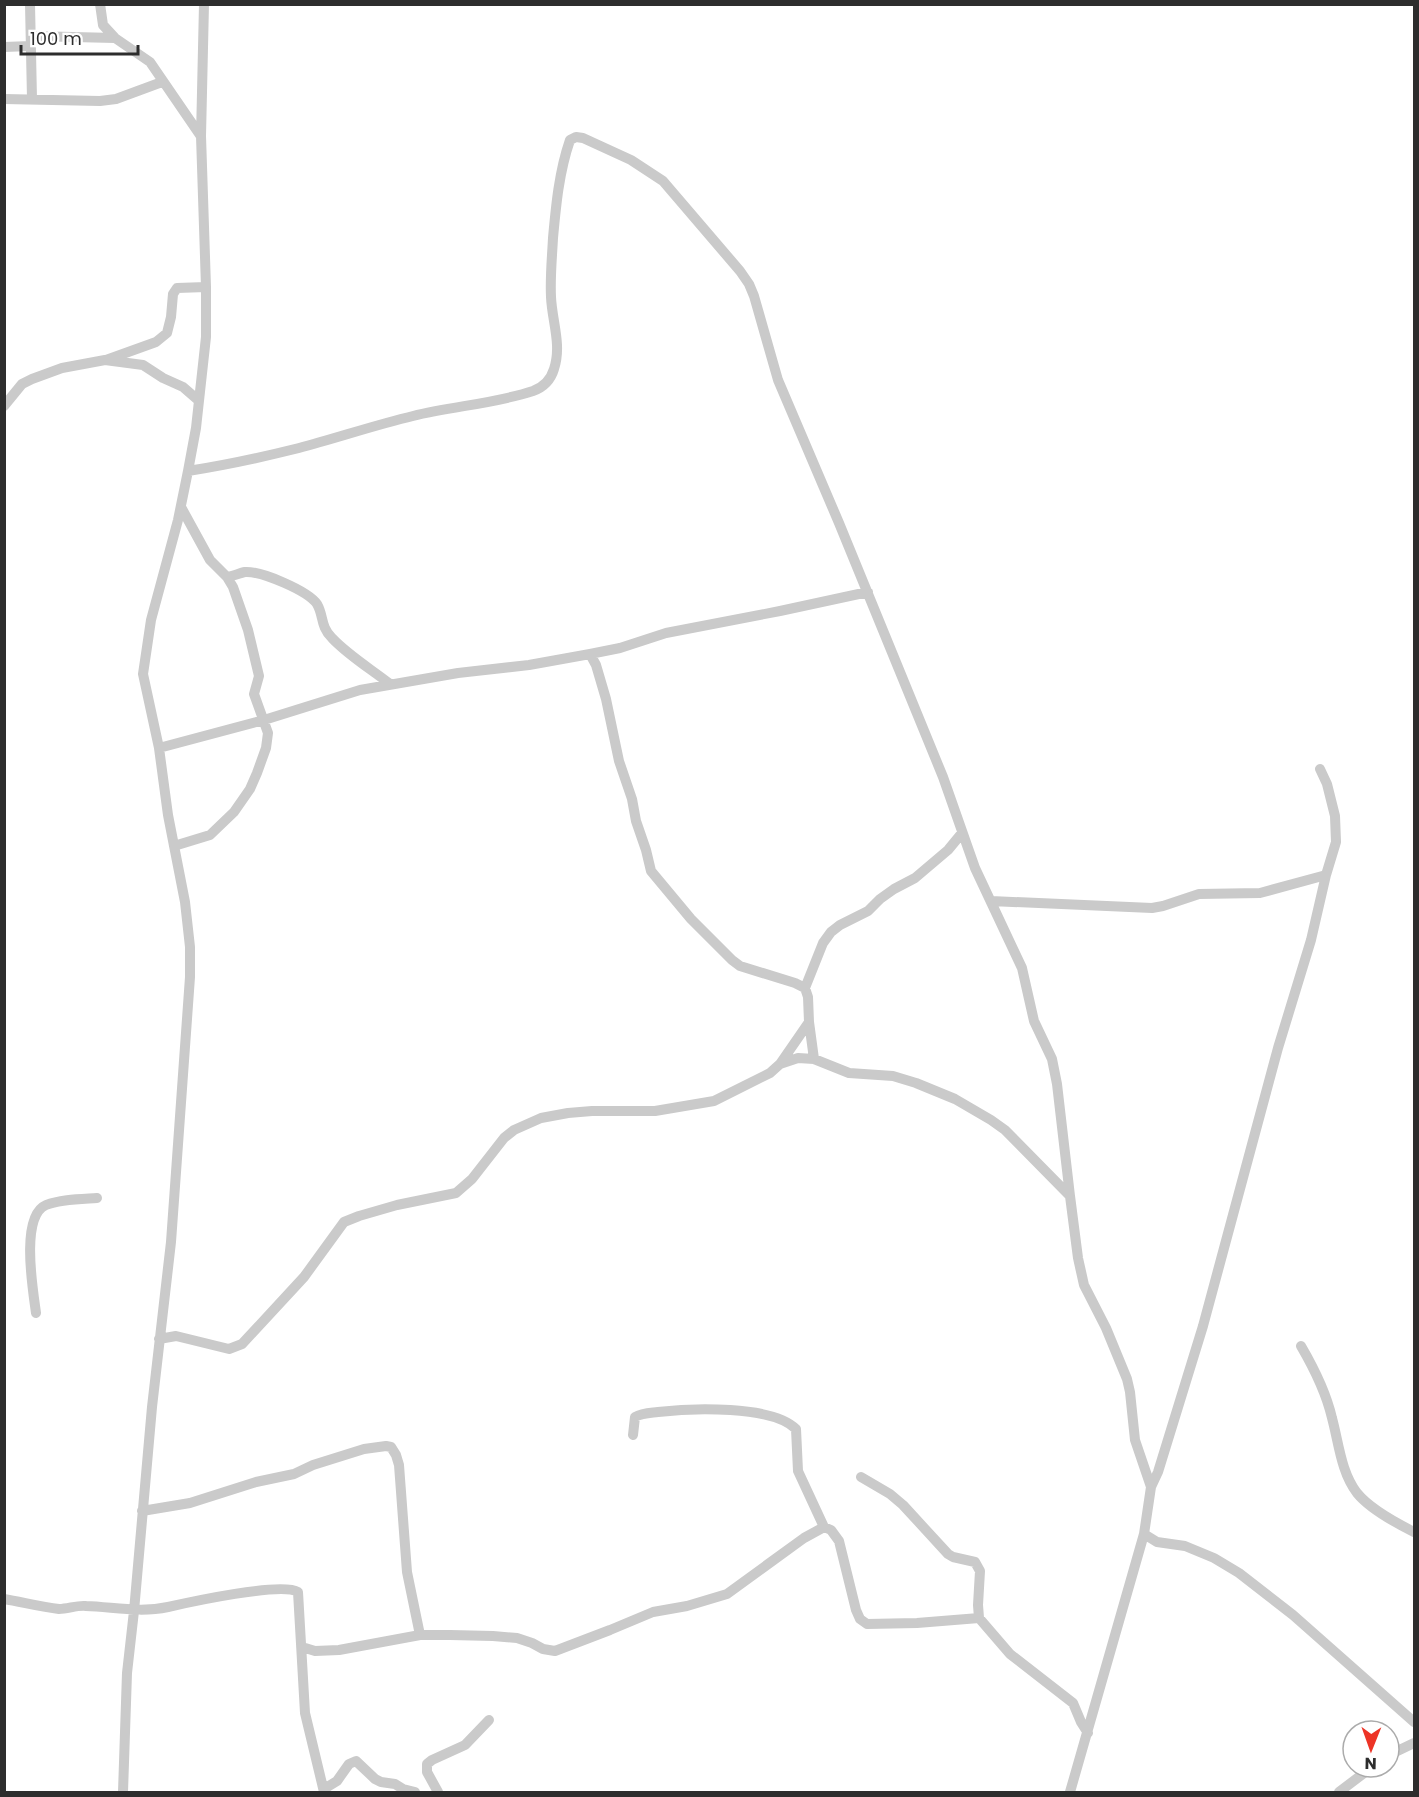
<svg xmlns="http://www.w3.org/2000/svg" width="1419" height="1797" viewBox="0 0 1419 1797" font-family="Poppins,sans-serif">
  <style>
    .lines { fill: none; stroke-linecap: round; stroke-linejoin: round }
    .minor { stroke: #cacaca; stroke-width: 10 }
  </style>
  <rect width="100%" height="100%" fill="#fff"/>
  <g class="lines">
    <path class="minor" d="M30,4L32,99
      M100,4L103,25L115,38L150,62L200,135
      M31,36L115,38
      M4,47L31,46
      M4,99L100,101L116,99L162,82
      M106,360L156,342L167,333L171,317L173,294L177,288L206,287
      M4,406L22,384L32,379L62,368L105,360L143,365L163,378L183,387L198,400
      M188,471C226,465 263,457 299,448C337,438 375,425 413,416C452,406 494,404 533,391C544,387 551,379 554,369C562,345 552,321 551,297C550,277 552,258 553,238C556,205 559,172 570,140L576,137L583,138L631,160L663,181L740,271L749,284L754,296L778,380L839,523L943,777L975,868L1022,968L1034,1021L1052,1059L1057,1084L1070,1196
      M227,577C233,576 240,573 245,572C262,571 308,591 317,604C324,616 320,626 332,638C349,656 371,669 390,684
      M590,654L596,665L606,699L619,761L632,799L636,821L646,850L651,871L691,919L732,960L740,966L795,983L805,988L808,997L809,1022L814,1059
      M159,748L264,720L360,690L458,673L529,665L590,654L620,648L666,633L780,611L868,592
      M174,846L210,835L234,812L250,789L257,773L266,748L268,733L254,694L259,676L248,630L233,587L227,577L210,560L181,507
      M991,901L1152,908L1163,906L1199,894L1260,893L1326,875
      M805,988L823,943L831,932L840,925L868,911L880,899L894,889L915,878L948,850L962,833
      M780,1064L809,1022
      M36,1313C33,1290 20,1216 46,1205C61,1199 81,1199 97,1198
      M159,1339L176,1336L229,1349L242,1344L304,1277L344,1222L359,1216L397,1205L456,1193L472,1179L504,1138L514,1130L541,1118L568,1113L592,1111H655L714,1101L770,1073L780,1064L798,1058L814,1059L849,1073L893,1076L916,1083L955,1099L991,1120L1005,1130L1070,1196L1078,1258L1084,1285L1106,1328L1127,1379L1130,1392L1135,1440L1151,1487L1144,1534L1070,1792
      M1301,1346C1315,1370 1326,1392 1332,1418C1339,1444 1341,1472 1357,1493C1370,1509 1396,1523 1414,1532
      M633,1435L635,1417C642,1413 650,1413 658,1412C691,1408 772,1405 796,1429L798,1471L824,1527
      M861,1477L890,1494L903,1505L948,1554L953,1557L975,1562L980,1571L978,1605L979,1618L1010,1654L1073,1703L1081,1722L1088,1733
      M1151,1487L1158,1472L1203,1326L1278,1048L1311,940L1326,875L1336,842L1335,816L1327,784L1320,769
      M142,1511L190,1503L256,1482L294,1474L313,1465L364,1449L386,1446L391,1447L396,1455L399,1465L407,1572L420,1635
      M1144,1534L1157,1542L1185,1546L1214,1558L1239,1573L1293,1615L1414,1722
      M4,1599C22,1602 41,1607 59,1609C68,1609 77,1605 86,1606C114,1607 140,1613 168,1607C190,1602 281,1582 298,1592L305,1713L324,1792
      M302,1647L315,1651L339,1650L420,1635H450L493,1636L517,1638L532,1643L543,1649L555,1651L610,1630L653,1612L687,1606L727,1594L804,1538L824,1527L831,1530L839,1541L856,1610L860,1619L867,1624L917,1623L979,1618
      M1389,1755L1414,1743
      M324,1789L337,1781L349,1764L356,1761L375,1779L381,1782L395,1784L403,1789L415,1792
      M123,1792L127,1673L134,1611L152,1407L171,1242L190,977V947L185,902L168,815L159,748L143,674L151,620L178,520L188,471L196,428L206,337V287L201,136L204,4
      M438,1792L427,1772V1764L432,1760L465,1745L489,1720
      M1339,1792L1372,1767"/>
  </g>
  <rect width="1419" height="1797" fill="none" stroke="#2d2d2d" stroke-width="12"/>
  <g transform="translate(1371 1749) rotate(181)"><circle r="28" fill="#ffffff" stroke="#ababab" stroke-width="1.5"/>
  <path d="M0-4.5L10 22L0 15L-10 22Z" fill="#ed3426"/>
  <text y="-9" font-size="16" font-weight="bold" text-anchor="middle" fill="#2d2d2d">N</text>
  </g>
  <path d="M21 45v9h117v-9" fill="none" stroke="#2d2d2d" stroke-width="3"/>
  <text x="30" y="45" font-size="18" fill="#2d2d2d" stroke="#ffffff" stroke-width="4.5" paint-order="stroke">100 m</text>
</svg>
